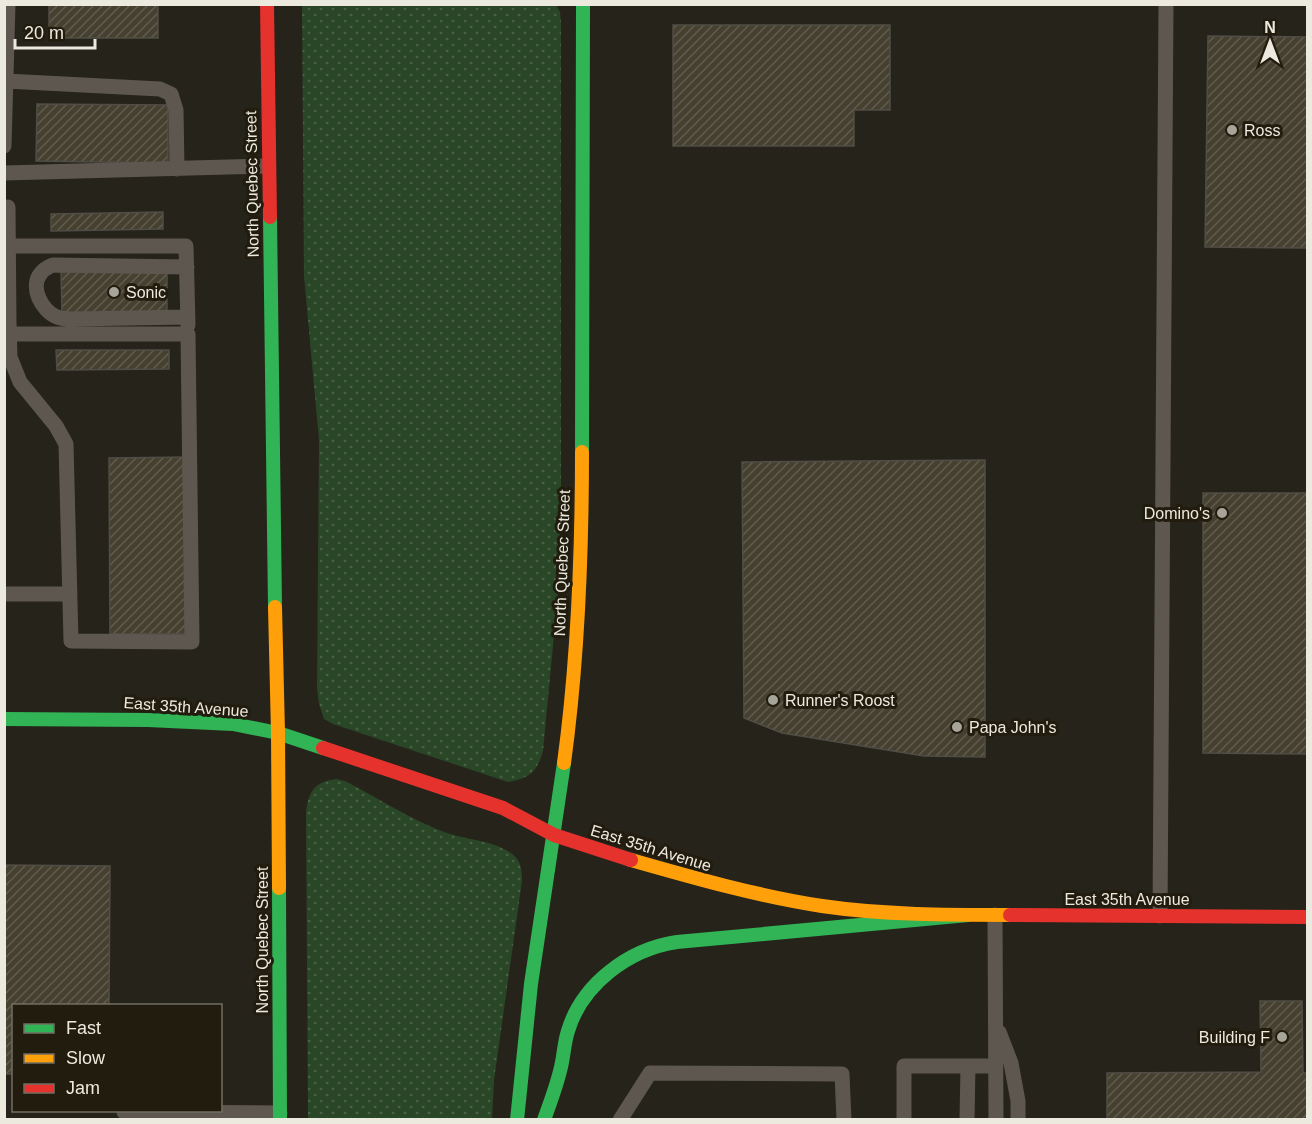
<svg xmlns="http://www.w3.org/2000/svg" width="1312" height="1124" viewBox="0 0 1312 1124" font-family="Arial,sans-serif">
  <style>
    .grass { fill: url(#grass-dots) }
    .building { fill: url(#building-hatch); stroke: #504d46; stroke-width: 1.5 }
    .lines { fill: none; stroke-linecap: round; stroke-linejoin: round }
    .lane { stroke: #5d5750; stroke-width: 15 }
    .fast { stroke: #30b455; stroke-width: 14 }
    .slow { stroke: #ff9f0a; stroke-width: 14 }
    .jam { stroke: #e5322d; stroke-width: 14 }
    .poi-dot { fill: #a7a49a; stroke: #211c0d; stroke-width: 2 }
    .labels { text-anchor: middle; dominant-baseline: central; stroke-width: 6; stroke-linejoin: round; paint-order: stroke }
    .poi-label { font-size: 16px; fill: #ece9df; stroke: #211c0d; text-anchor: start }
    .street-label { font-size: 16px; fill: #ece9df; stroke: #211c0d }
  </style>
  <defs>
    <pattern id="grass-dots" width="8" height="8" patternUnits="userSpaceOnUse" patternTransform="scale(1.5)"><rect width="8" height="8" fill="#294626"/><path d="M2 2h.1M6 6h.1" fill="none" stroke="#486145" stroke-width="1.8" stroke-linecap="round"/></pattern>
    <pattern id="building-hatch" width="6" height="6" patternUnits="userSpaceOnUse" patternTransform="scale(1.5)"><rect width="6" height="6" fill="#454030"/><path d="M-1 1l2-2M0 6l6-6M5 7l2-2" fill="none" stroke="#605c4e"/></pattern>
  </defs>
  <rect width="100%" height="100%" fill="#26231b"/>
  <path class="grass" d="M556,5L560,12L561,23V510L558,593L543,751C537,772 530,778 508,782L333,724L324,719L319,704L317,688L319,440L304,276L302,5Z
    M336,779L345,781C378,798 410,819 444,832C466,840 492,840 511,853C521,860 522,870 522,881L494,1080L492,1119H308L306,814C308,793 313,782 336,779Z"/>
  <path class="building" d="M49,4H158V38H49Z
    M673,25H890V110H854V146H673Z
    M1208,36L1308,37V248L1205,247Z
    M37,104L168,105V163L36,161Z
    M163,212V229L51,231V214Z
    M167,268V314L62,315L61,269Z
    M56,350H169V369L57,370Z
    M187,457L188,634H110L109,458Z
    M985,460V757L924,756L782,733L744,718L742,462Z
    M1203,493H1308V754L1203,753Z
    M4,865L110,866L109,1006H14V1074H4Z
    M1260,1001H1302L1303,1073H1308V1120H1107V1073L1261,1072Z"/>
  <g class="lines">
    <path class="lane" d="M6,81L160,89L171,94L176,110L177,169
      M4,146L8,4
      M4,173L268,166
      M8,207L9,324L10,357L20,382L56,426L66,444L71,641L192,642L188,334H9
      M9,246H186L188,325
      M187,267L53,265C48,267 44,269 41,273C29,287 42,311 57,317C62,319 68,319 72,319L188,317
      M7,594H70
      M995,915L996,1120
      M1160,916L1166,4
      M999,1032L1011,1063L1018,1101V1120
      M124,1112L280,1113
      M620,1120L650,1073L842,1074L844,1120
      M904,1120V1066H996
      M967,1120L968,1066"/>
    <path class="fast" d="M270,217L275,607
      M582,452L583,4
      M4,719L148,720L233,724L278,733L323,748
      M279,888L280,1120
      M517,1120L531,984L564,763
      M544,1120C550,1103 557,1085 561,1067C564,1055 564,1043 568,1031C582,984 629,949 677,942L968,915"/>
    <path class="slow" d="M275,607L278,733L279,888
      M564,763C578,660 582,555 582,452
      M631,860C694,878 757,896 822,906C883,915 949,915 1010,915"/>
    <path class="jam" d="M267,4L270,217
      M323,748L503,808L554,835L631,860
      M1010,915L1308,917"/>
  </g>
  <g class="poi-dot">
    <circle cx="1232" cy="130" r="6"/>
    <circle cx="114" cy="292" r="6"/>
    <circle cx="1222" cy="513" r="6"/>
    <circle cx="773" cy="700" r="6"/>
    <circle cx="957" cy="727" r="6"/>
    <circle cx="1282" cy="1037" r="6"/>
  </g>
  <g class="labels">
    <g class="poi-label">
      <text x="1244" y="130">Ross</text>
      <text x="126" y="292">Sonic</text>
      <text x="1210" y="513" text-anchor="end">Domino's</text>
      <text x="785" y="700">Runner's Roost</text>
      <text x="969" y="727">Papa John's</text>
      <text x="1270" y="1037" text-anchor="end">Building F</text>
    </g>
    <g class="street-label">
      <text transform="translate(252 184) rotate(-91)">North Quebec Street</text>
      <text transform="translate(562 563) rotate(-88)">North Quebec Street</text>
      <text transform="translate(186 707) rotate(4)">East 35th Avenue</text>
      <text transform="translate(651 848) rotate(17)">East 35th Avenue</text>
      <text x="1127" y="899">East 35th Avenue</text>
      <text transform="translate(262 940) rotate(-90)">North Quebec Street</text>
    </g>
  </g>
  <rect width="1312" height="1124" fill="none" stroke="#ece9df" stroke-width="12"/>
  <rect x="12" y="1004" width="210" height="108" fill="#211c0d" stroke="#726e61" stroke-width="1.5"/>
  <rect x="24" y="1024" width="30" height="9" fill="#30b455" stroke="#726e61" stroke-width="1.5"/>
  <text x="66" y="1034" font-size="18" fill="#ece9df">Fast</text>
  <rect x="24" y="1054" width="30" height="9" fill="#ff9f0a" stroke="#726e61" stroke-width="1.5"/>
  <text x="66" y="1064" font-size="18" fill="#ece9df">Slow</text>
  <rect x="24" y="1084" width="30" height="9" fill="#e5322d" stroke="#726e61" stroke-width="1.5"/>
  <text x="66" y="1094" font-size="18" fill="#ece9df">Jam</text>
  <g transform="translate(1270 42)" stroke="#211c0d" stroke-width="4.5" paint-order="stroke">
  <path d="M0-4.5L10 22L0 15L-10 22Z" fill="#ece9df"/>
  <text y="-9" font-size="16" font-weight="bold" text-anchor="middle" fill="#ece9df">N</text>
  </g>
  <path d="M15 39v9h80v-9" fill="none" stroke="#ece9df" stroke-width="3"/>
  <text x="24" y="39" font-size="18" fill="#ece9df" stroke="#211c0d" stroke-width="4.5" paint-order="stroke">20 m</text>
</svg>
